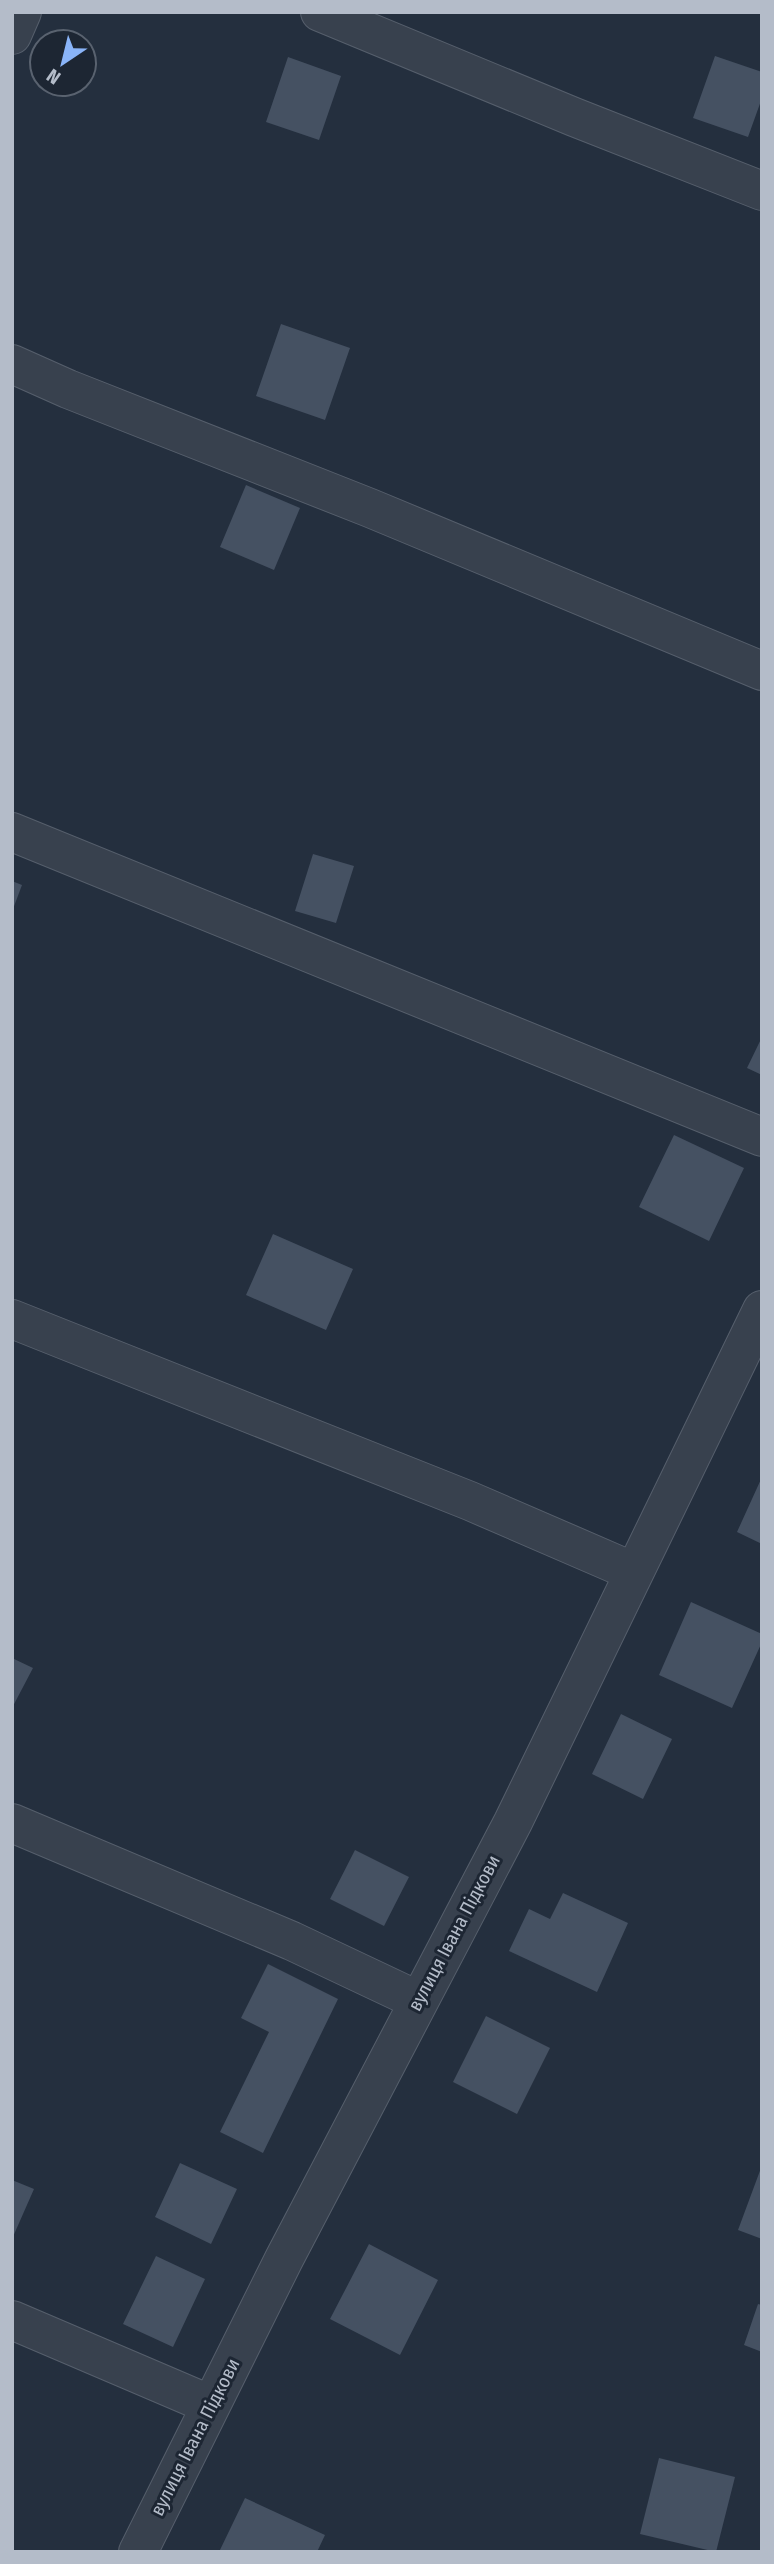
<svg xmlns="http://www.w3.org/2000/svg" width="774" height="2564" viewBox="0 0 774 2564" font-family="'Fira Sans Condensed',sans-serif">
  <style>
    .building { fill: #455162 }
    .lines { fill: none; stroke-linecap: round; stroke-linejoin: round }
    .minor-casing { stroke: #565f6c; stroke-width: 40 }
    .minor { stroke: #38414e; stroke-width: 38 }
    .labels { text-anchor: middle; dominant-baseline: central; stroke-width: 6; stroke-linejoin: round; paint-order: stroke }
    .street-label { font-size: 19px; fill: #b4bcc9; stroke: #1d2633 }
  </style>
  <rect width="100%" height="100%" fill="#242f3e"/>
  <path class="building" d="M715,56L762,72V98L748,137L693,118Z
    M288,57L341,76L319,140L266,122Z
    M281,324L350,348L325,420L256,396Z
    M246,485L300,508L274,570L220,547Z
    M313,854L354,866L336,923L295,911Z
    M12,881L22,885L13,909H12Z
    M762,1037V1075L747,1068Z
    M674,1135L744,1168L709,1241L639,1207Z
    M273,1234L353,1269L326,1330L246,1295Z
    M762,1477V1544L737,1532Z
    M691,1602L762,1634V1642L732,1708L659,1675Z
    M12,1658L33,1668L12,1708Z
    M621,1714L672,1739L643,1799L592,1774Z
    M355,1850L409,1877L384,1926L330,1899Z
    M563,1893L628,1923L597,1992L509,1951L529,1909L550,1919Z
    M268,1964L338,1999L263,2153L220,2132L269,2032L241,2018Z
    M486,2016L550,2048L517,2114L453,2082Z
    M180,2163L237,2189L211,2244L155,2217Z
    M761,2168H762V2239L738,2230Z
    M12,2180L34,2189L12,2239Z
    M369,2244L438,2280L400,2355L330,2319Z
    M156,2256L205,2279L173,2347L123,2324Z
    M758,2304L762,2305V2352L744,2345Z
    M659,2458L735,2477L716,2552L640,2534Z
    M245,2498L325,2535L317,2552H219Z"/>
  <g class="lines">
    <g class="minor-casing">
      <path id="minor" d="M320,12L574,117L762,191
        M12,35L22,12
        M12,364L68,389L370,508L762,671
        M12,832L762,1137
        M12,1319L470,1501L634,1572
        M12,1823L292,1941L419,2001
        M12,2320L211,2405
        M138,2552L284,2259L513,1822L762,1310"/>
    </g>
    <use href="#minor" class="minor"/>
  </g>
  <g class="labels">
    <g class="street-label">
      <text transform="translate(454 1933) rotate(-62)">вулиця Івана Підкови</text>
      <text transform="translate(195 2437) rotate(-63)">вулиця Івана Підкови</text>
    </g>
  </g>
  <rect width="774" height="2564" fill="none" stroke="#b4bcc9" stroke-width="28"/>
  <g transform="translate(63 63) rotate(215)"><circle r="33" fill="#1d2633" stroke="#59626f" stroke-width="2"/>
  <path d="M0-5L12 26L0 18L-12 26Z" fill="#8ab4f8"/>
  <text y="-10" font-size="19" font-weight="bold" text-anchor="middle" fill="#b4bcc9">N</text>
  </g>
</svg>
